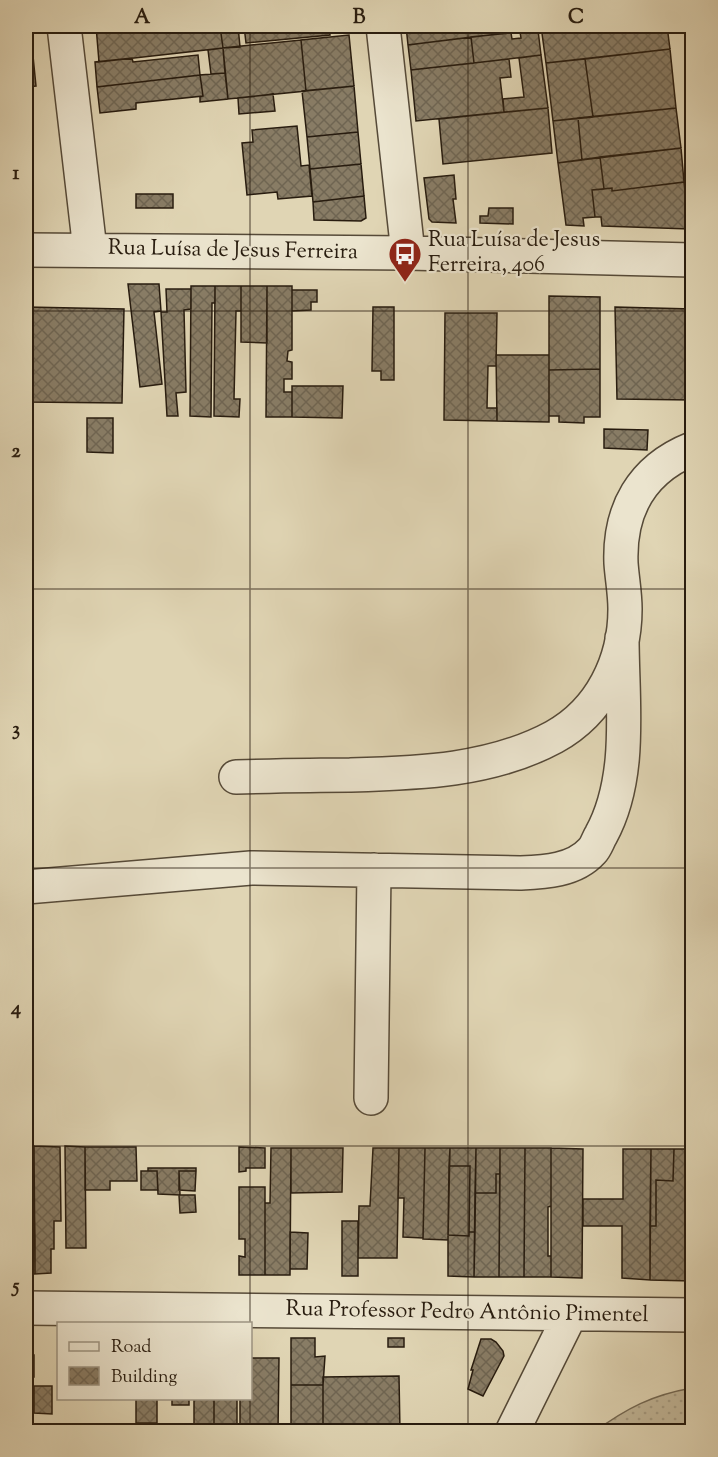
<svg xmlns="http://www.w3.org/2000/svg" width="718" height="1457" viewBox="0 0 718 1457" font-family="'Sorts Mill Goudy',serif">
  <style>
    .park { fill: url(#park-dots); stroke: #746954; stroke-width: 1.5 }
    .building { fill: url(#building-cross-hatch); stroke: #281c0f; stroke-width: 1.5 }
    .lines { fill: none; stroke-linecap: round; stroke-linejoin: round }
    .minor-casing { stroke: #564a38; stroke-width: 36 }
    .minor { stroke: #ebe4ce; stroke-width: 33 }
    .grid { fill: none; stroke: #281c0f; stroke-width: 1.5; stroke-opacity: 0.55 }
    .labels { text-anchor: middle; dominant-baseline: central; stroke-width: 4.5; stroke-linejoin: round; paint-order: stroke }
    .poi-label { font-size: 22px; fill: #281c0f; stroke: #ebe4ce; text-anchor: start }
    .street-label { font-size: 22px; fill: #281c0f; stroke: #ebe4ce }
    .neatline { fill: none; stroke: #281c0f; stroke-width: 2 }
    .grid-label { font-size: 20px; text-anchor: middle; font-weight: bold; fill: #281c0f }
  </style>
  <defs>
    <pattern id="park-dots" width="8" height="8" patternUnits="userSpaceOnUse" patternTransform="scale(1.5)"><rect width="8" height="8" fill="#c1b698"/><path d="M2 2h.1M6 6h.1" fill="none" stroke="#a69c82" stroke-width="1.8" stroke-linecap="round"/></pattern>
    <pattern id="building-cross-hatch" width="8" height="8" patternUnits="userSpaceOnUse" patternTransform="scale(1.5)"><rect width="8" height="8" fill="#887c65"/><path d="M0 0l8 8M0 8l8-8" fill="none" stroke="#6f6552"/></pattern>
  </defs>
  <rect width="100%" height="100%" fill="#e0d5b4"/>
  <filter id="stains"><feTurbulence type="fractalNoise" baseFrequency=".00333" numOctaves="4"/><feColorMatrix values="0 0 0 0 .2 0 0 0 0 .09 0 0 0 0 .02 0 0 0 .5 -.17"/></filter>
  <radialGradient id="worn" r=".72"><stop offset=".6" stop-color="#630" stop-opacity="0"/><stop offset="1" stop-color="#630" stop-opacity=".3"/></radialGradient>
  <path class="park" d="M692,1388V1431L594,1432C627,1408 652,1395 692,1388Z"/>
  <path class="building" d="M96,26H220L223,48L99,62Z
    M220,26H238L240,47L223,48Z
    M244,26H329L330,35L246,43Z
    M406,26H514V32L408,45Z
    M514,26H541L542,29L514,32Z
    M541,26H667L670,49L546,63Z
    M538,30L541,55L474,63L471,37L511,33L512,39L521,38L520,32Z
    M349,35L354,86L306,91L301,40Z
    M26,36H31L36,86L26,87Z
    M471,37L474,63L411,70L408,45Z
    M301,40L306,91L228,99L223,48Z
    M223,48L225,73L211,74L208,50Z
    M670,49L676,108L593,117L585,59Z
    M198,55L200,75L97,87L95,62L132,58L133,62Z
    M541,55L548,108L504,112L503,99L524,97L519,58Z
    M509,59L511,77L500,78L504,112L416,121L411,70Z
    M585,59L593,117L553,121L546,63Z
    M225,73L228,99L200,102V97L203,96L200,75Z
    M200,75L203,96L136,103V109L100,113L97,87Z
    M354,86L358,132L307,137L302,91Z
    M273,94L275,111L239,114L238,98Z
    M548,108L552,153L443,164L439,119Z
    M676,108L681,148L582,160L578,118Z
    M578,118L582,160L558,163L553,121Z
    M297,126L301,166L309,165L312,196L278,199L277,192L247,195L242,143L253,142L252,130Z
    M358,132L361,164L310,169L307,137Z
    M681,148L684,182L612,191V188L604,189L600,157Z
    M600,157L604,189L592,190L595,217L583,218L584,226L566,225L558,163Z
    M361,164L364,196L313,202L310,169Z
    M454,175L456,199H453L456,223L432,222L429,219L424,178Z
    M684,182L689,229L602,226L601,217H595L592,190L612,188V191Z
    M136,194H173V208H136Z
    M364,196L366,218L361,221L314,220L313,202Z
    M489,208H513V224L480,223V216H488Z
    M128,284H159L161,311L154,312L162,384L140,387Z
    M191,286H215V303H212L211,417L190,416Z
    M215,286H241V311H236L234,399H240L239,417L214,416Z
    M241,286H267V343L241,342Z
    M267,286H292V350L288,351L287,361L292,362V379H284V392H292V417H266Z
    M166,289H191V309L184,310L186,392L176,393L178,416H167L161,312H167Z
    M292,290H317V302H311V310L292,311Z
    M549,296L600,297V369L549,370Z
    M26,307L124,309L122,403L26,402Z
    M373,307H394V380H381V371H372Z
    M615,307L692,309V400L617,399Z
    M445,313H497L496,366H488L487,408H497V421L444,420Z
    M496,355H549V422L497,421Z
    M600,369V417H584V423L559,422V416H549V370Z
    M292,386H343L342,418L292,417Z
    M87,418H113V453L87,452Z
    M604,429L648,430L647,450L604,448Z
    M26,1146H34V1186H26Z
    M34,1146L60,1147L61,1221H54V1249H51V1273L35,1274Z
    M65,1146L85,1147L86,1248H66Z
    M85,1147H136L137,1181H110V1190H85Z
    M239,1147L265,1148V1168H246V1171L239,1172Z
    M271,1148H291L290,1275H265V1203H270Z
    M291,1148H343L342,1192L291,1193Z
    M373,1148H399L397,1258H358L359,1206H370Z
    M399,1148H425L423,1238L403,1237L404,1198H398Z
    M425,1148H450L448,1240L423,1239Z
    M450,1148H476L475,1232H469L470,1166H449Z
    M476,1148H500V1174H496V1193H475Z
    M500,1148H525L524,1277H499Z
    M525,1148H551V1206L548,1207V1256H551V1277H524Z
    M551,1148L583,1149L582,1278L551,1277Z
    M623,1149H651L650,1280L622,1278V1226H583V1199H623Z
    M651,1149H674L673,1181L656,1180V1226H650Z
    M674,1149H692V1281L650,1280V1226H656V1180L673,1181Z
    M449,1166H470L469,1236L448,1235Z
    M148,1168H196V1171H179L180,1195L158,1194L157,1171H148Z
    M141,1171H157L158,1190H141Z
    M179,1171H196L195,1191L179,1190Z
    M496,1174H500L499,1277H474L475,1193H496Z
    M26,1186H34L35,1240H26Z
    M239,1187H265V1275H239V1256L245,1257V1239H239Z
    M179,1195H195L196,1212L180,1213Z
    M342,1221H358V1276H342Z
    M290,1232L308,1233L307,1269H290Z
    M469,1232H475L474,1277L448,1276V1235L469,1236Z
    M26,1240H35V1274H26Z
    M291,1338H315V1357L325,1356L323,1385H291Z
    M388,1338H404V1347H388Z
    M481,1339H491L496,1342L503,1351L504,1356L483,1396L468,1389L473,1370H471Z
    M26,1355H34V1377H26V1411Z
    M250,1358H279L278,1432H240V1398H250Z
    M399,1376L400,1432H323V1377Z
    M291,1385H323V1432H291Z
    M34,1386H52V1414L34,1413Z
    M136,1398H157V1423H136Z
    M172,1398H189V1405H172Z
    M194,1398H214V1432H194Z
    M214,1398H237V1432H214Z
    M158,1424H189L188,1432H136L158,1431Z
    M603,1428L629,1432H603Z"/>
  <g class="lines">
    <g class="minor-casing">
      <path id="minor" d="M64,26L90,250
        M383,26L408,253
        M26,250L408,253L692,260
        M236,777C274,776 312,775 350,775C419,773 491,771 554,737C601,711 625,661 625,609C625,593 622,578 621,563C619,510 642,469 692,449
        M26,887L251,868L520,873C544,872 574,871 592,851C596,847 598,840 601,835C633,777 622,702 622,638
        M371,1098L374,870
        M26,1308L692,1315
        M512,1432L570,1315"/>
    </g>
    <use href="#minor" class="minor"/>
  </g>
  <path class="grid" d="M250,26V1324M468,26V1432M26,311H692M26,589H692M26,868H692M26,1146H692M250,1398V1432"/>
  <defs>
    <g id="bus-pin" transform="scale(1.725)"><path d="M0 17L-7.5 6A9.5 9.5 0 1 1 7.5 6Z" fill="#8f2418" stroke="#ebe4ce"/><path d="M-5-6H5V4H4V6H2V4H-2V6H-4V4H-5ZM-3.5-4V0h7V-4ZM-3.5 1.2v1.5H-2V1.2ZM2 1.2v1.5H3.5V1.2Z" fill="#fff"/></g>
  </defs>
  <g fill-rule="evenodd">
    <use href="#bus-pin" x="405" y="254"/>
  </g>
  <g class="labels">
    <g class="poi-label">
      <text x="428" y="241">Rua Luísa de Jesus<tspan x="428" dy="25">Ferreira, 406</tspan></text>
    </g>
    <g class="street-label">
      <text transform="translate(233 251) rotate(1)">Rua Luísa de Jesus Ferreira</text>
      <text transform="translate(467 1313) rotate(1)">Rua Professor Pedro Antônio Pimentel</text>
    </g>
  </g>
  <rect width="718" height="1457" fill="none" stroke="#e0d5b4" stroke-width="66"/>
  <rect x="57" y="1322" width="195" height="78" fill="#ebe4ce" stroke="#9d9482" stroke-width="1.5"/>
  <rect x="69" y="1342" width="30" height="9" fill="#ebe4ce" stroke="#9d9482" stroke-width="1.5"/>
  <text x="111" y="1352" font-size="18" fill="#281c0f">Road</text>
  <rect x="69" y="1367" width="30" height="18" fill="url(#building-cross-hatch)" stroke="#9d9482" stroke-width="1.5"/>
  <text x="111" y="1382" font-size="18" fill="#281c0f">Building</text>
  <rect x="33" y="33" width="652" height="1391" class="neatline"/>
  <g class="grid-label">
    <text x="142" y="23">A</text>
    <text x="359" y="23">B</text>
    <text x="576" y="23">C</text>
    <text x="16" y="179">1</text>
    <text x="16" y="457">2</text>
    <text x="16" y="735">3</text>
    <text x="16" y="1014">4</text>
    <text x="16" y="1292">5</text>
  </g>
  <rect width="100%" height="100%" filter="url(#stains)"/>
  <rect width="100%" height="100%" fill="url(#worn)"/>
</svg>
